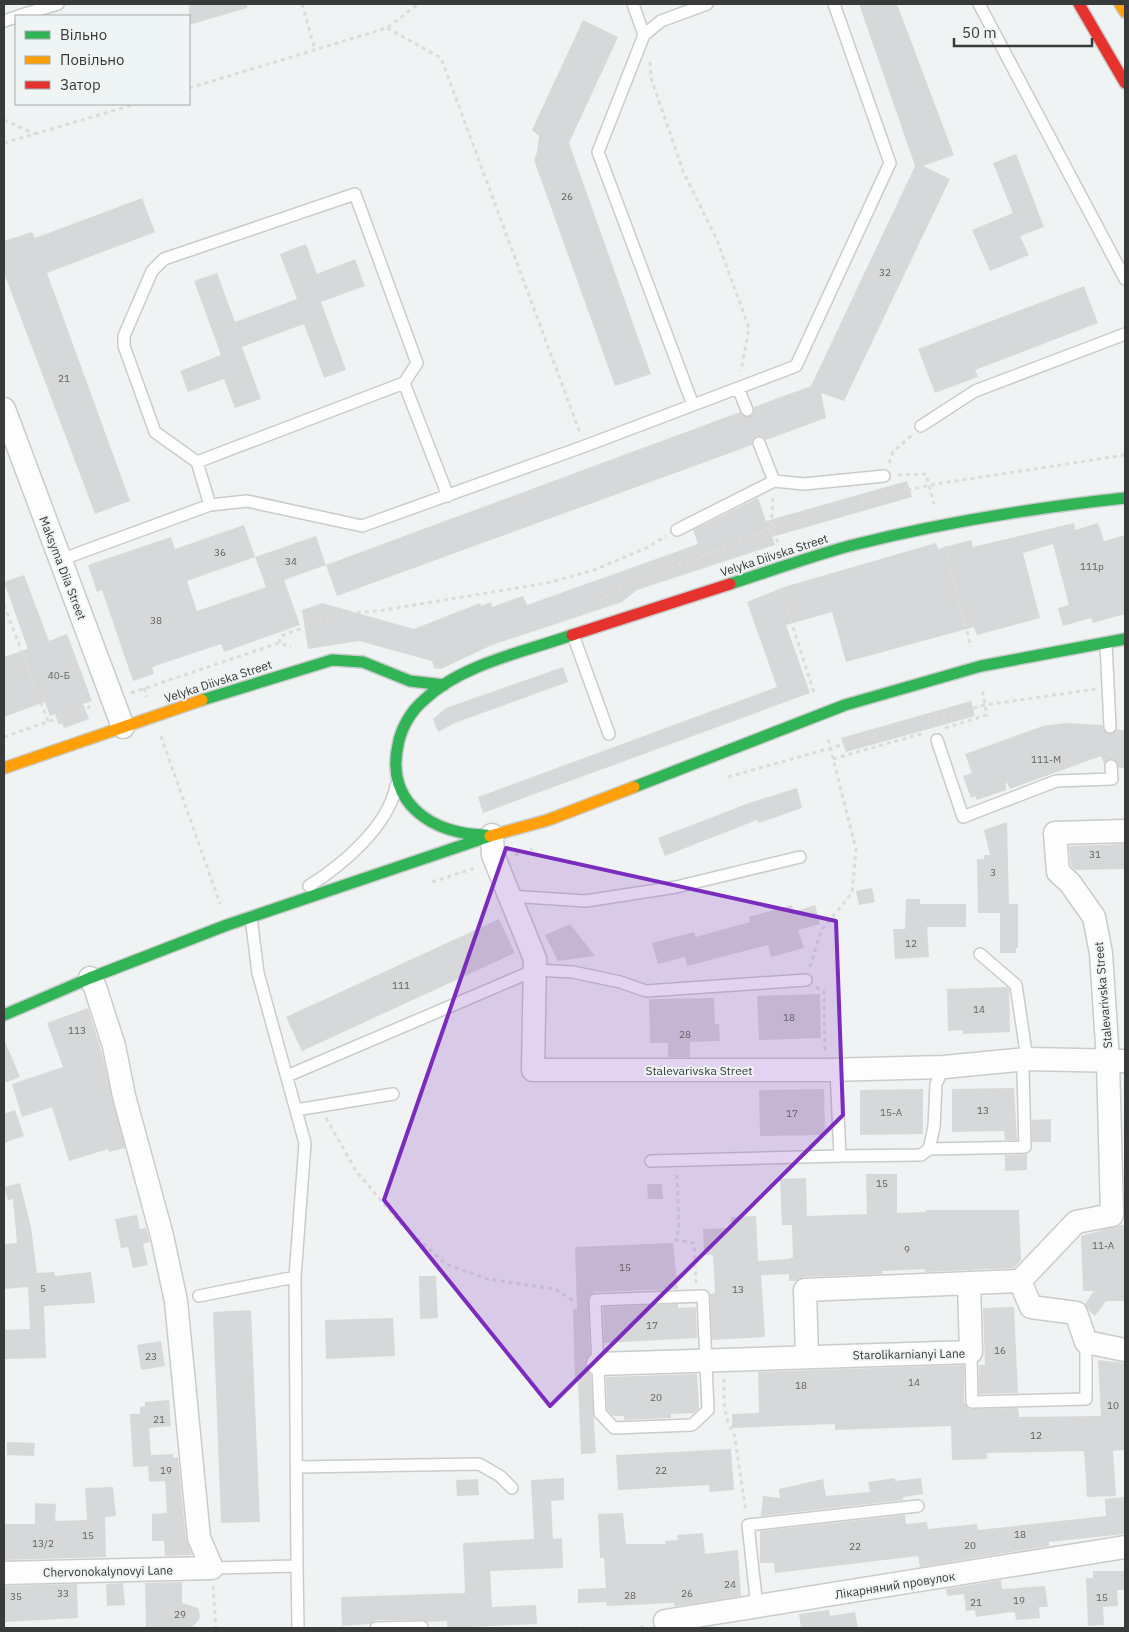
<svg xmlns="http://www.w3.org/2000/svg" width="1129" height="1632" viewBox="0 0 1129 1632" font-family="'IBM Plex Sans',sans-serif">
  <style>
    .building { fill: #d7d8d9; fill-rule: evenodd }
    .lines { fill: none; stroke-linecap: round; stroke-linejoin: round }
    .lane-casing { stroke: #cacccc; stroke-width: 14 }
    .street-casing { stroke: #cacccc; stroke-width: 25 }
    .fast-casing { stroke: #cacccc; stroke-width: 14 }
    .slow-casing { stroke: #cacccc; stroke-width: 14 }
    .jam-casing { stroke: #cacccc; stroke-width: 14 }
    .path { stroke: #dbdcdc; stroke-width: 3; stroke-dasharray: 4 4; stroke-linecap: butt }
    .lane { stroke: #fdfdfd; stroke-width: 11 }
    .street { stroke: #fdfdfd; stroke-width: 22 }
    .fast { stroke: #30b455; stroke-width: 11 }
    .slow { stroke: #ff9f0a; stroke-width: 11 }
    .jam { stroke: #e5322d; stroke-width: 11 }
    .marked { fill: #7b2cbf; fill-opacity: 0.2; stroke: #7b2cbf; stroke-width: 4; stroke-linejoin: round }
    .labels { text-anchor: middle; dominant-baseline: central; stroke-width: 4; stroke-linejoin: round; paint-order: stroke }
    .number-label { font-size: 10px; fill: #606262 }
    .street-label { font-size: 12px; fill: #393a3a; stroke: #eff4f4 }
  </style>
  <rect width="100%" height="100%" fill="#f0f3f3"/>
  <path class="building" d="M189,4H247V8L189,25Z
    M859,4H897L954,155L923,166L950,179L844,401L821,393L826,418L766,440L763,437L757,436L753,439L752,445L337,596L326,565L740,412L743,416L749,417L753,414L754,407L811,386L915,166Z
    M583,20L618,37L569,143L651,374L615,386L534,160L537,152L539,136L532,130Z
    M1016,154L1044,227L1020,236L1029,255L990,271L972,230L1013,213L993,163Z
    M142,198L155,232L47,273L130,501L95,514L4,273V241L32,232L35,238Z
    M306,244L317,274L355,259L365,286L321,302L346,370L324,378L304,324L242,347L261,399L235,408L224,379L188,392L180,371L221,355L194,281L217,273L235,322L297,299L280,254Z
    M1084,286L1098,323L975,370L978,377L935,393L918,349Z
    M907,481L912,497L772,537L775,545L637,590L622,602L492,645L441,669L434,668L432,661L359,641L308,649L302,610L322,603L414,629L480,603L481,606L491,602L492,607L523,596L527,605L698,544L693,530L758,498L766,521Z
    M1074,523L1075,530L1098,523L1104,541L1125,535V614L1093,623L1091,618L1063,626L1058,608L1069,605L1053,544L1023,553L1040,618L977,635L974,627L846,662L832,612L786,625L810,693L483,813L478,797L777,687L747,602L784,587L936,543L938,549L971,540L973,547Z
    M244,525L255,557L316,536L326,565L284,580L300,625L224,652L221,644L152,667L154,674L133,681L102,590L97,592L88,565L171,537L175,549ZM255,557L266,587L197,611L187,581Z
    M24,575L49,641L67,634L92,701L83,704L89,719L64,728L62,723L59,725L55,714L50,716L45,702L4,717V657L28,649L4,582Z
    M563,667L568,682L455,723L438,732L433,719L446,708Z
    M971,701L975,716L846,752L841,738Z
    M1066,723L1102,725L1104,731L1110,734L1117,729L1125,731V768H1119L1114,759L1107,760L1104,764L1101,756L1010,789L1006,781V790L977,800L975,796L971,798L963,776L972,773L965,754L1043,726Z
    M797,788L802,808L759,823L757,820L665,856L658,838L749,803Z
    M1007,822L1009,904H1018V948H1016V953H1000V913H978L977,859H984V855H990L984,830Z
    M1125,844V869L1075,870L1071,866L1069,846Z
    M872,888L875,902L859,905L856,891Z
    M906,899H920V904H966V927H927L929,957L895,959L893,929H905Z
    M792,905L793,912L815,905L820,924L798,930L804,948L771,957L768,945L687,966L685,957L658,964L652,943L694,932L696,937L750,922L749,917Z
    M499,919L515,953L302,1051L286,1017Z
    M570,924L595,956L558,961L545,935Z
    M1007,987L1009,989L1010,1032L963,1034V1030L948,1031L947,989Z
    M820,994L821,1038L759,1040L757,996Z
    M714,998L715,1024H719L720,1041L690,1042V1057H668V1043H650L649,999Z
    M88,1008L101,1049L125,1148L109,1152L108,1149L69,1161L52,1107L22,1117L12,1084L63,1067L47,1023Z
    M4,1039L20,1077L4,1083Z
    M1014,1088L1017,1140H1005L1004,1131L952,1132V1089Z
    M824,1089L825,1135L760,1136L759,1090Z
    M923,1089V1134L860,1135V1090Z
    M15,1110L24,1136L4,1143V1114Z
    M1051,1119V1142H1032V1120Z
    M1027,1154V1170L1005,1171V1155Z
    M866,1174H897V1213L926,1212V1210H1019L1021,1260L1014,1268L925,1272V1269L882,1271V1274L804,1277L796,1281H789V1274L761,1275L765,1337L712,1340L710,1294L715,1293L713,1255H704L703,1229L731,1228V1217L756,1216L758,1261L788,1259L793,1257L792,1225H782L780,1179L806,1178L807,1216L867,1214Z
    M20,1183L31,1227L37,1273L54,1272L55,1276L91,1272L95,1303L44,1306L46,1358L4,1359V1330L30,1329L28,1287L4,1289V1244L17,1243L13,1199L8,1200L4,1187Z
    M647,1184H662L663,1199H648Z
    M137,1215L140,1229L146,1228L150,1242L143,1244L148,1265L133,1268L128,1247L121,1248L115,1219Z
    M1120,1225H1125V1301H1106L1095,1316L1090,1312L1085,1304L1094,1291H1083L1081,1236Z
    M673,1243L678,1289L595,1292L588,1297L590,1354L585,1365L591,1375L596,1453L581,1454L578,1382H575L573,1309H577L575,1247Z
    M419,1276H436L438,1318L420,1319Z
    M678,1304V1308L696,1307L697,1338L604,1343L603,1307Z
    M1014,1307L1018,1393L979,1394V1365H985L983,1308Z
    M251,1310L260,1522L221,1523L213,1312Z
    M393,1318L395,1356L326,1359L325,1320Z
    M161,1341L165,1366L141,1370L137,1345Z
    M1098,1360L1125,1363V1450L1113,1451L1116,1496L1087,1497L1084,1451L987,1453V1459L952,1460L951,1426L835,1430V1424L732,1428V1414L759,1413L758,1372L964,1365V1402L969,1409L1018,1408L1019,1417L1101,1416Z
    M697,1374L699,1408L694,1413L671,1414V1418L624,1420V1416H613L607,1410L606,1377Z
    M169,1400L171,1426L149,1428L151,1455L173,1454V1458L178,1457L186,1539L192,1555L165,1556L164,1541H152V1514L167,1513L165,1481L149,1482L148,1466L133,1467L130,1414H140V1407L145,1406V1402Z
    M7,1442L35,1443L34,1456L7,1455Z
    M731,1449L734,1490L710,1492L709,1485L618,1490L616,1455Z
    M564,1478V1500L551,1501L553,1539L562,1538L563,1568L490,1571L492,1607L536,1605L537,1624L447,1628V1621L427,1622L422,1620H376L370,1624L342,1626L341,1597L465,1593L463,1543L534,1539L531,1480Z
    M895,1478V1481L921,1478L923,1494L903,1497V1500L761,1516L763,1496L780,1498L779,1489L823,1479L826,1496L870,1492L868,1482Z
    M478,1479L479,1495L457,1496L456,1480Z
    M113,1487L116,1516L105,1517L106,1557L4,1560V1524H35V1503L56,1504L55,1521L87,1520L85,1488Z
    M1125,1497V1534L1049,1542V1546L920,1567L918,1556L775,1573L774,1563H760V1531L905,1515L906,1524L927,1522L928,1529L977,1524L978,1530L1106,1516L1105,1499Z
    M623,1513L626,1544H666L665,1541L678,1540L677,1535L703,1533L705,1554L738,1550L741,1596L678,1606H674V1603L607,1606L606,1602L578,1603V1589L606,1588L604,1558H600L598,1514Z
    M1093,1571H1125V1590H1117L1118,1606L1103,1607L1104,1625L1088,1626L1086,1578H1093Z
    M1001,1580L1002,1589L1045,1586L1048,1607H1039L1040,1618L1016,1620L1015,1613L1012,1612L976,1617L975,1610L966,1611L964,1594L947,1596L946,1589Z
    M182,1582V1603L198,1608L200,1616L199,1620L191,1628L146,1627L145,1583Z
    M123,1583L125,1605L107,1606L106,1584Z
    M77,1584L78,1618L5,1622V1586Z
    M829,1610L830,1616L855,1612L858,1628H801L799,1614Z"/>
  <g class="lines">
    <g class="lane-casing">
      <path id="lane" d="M633,4L644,35L598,152L693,405
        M979,4L1125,279
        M18,16L58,4
        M4,21L16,17
        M644,35L661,21L707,4
        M404,383L197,462L155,432L124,346V336L152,271L164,259L355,194L417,363L404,383L448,496
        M738,388L747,410
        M921,426L975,391L1125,334
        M759,443L774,481L804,484L884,476
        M197,462L210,505
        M677,530L774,481
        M60,560L210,505L247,501L362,526L585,446L796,366L890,163L834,4
        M573,635L609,734
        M1106,643L1110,727
        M937,740L963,817L1056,781L1112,779L1111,766
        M309,886C342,865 388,827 396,786
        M509,896L586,901L676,887L800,857
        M836,1070L840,1156L921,1155L929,1149L1025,1147L1023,1070L1027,1059L1016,985L980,954
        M287,1076L535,970L573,972L620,982L646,991L806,980
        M296,1110L393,1094
        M929,1149L934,1127L936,1084L944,1067
        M651,1161L840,1156
        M199,1296L295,1277L305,1143L258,973L251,917
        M703,1296L708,1410L692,1425L614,1428L600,1413L595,1300Z
        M971,1352L972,1402L1086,1399V1341
        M297,1467L479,1464L500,1476L512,1488
        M297,1566L298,1628
        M212,1568L297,1566L295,1277
        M757,1607L748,1525L918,1506
        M376,1628L422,1627"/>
    </g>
    <g class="street-casing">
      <path id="street" d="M4,409L123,727
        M492,835L493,855L535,959L533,1070H826L944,1067L1027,1059L1125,1061
        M1020,1281L1076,1222L1112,1215L1108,1060L1101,953L1094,917L1070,883L1058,872L1055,833L1125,831
        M807,1356L805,1290L1020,1281L1031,1307L1076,1313L1086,1342L1125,1350
        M598,1364L971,1352L969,1283
        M4,1573L212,1568L199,1538L176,1301L162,1236L124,1096L114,1046L95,987L90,978
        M665,1621L1125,1547"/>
    </g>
    <g class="fast-casing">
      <path id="fast" d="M730,584C770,571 809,557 849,546C940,523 1032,508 1125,498
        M202,700L332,660L363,662L410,681L444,685
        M634,787L845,705L981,666L1125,639
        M486,835C433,835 385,803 398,745C401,728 411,711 424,700C462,664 524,652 572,635
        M4,1015L90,978L227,925L490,836"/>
    </g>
    <g class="slow-casing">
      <path id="slow" d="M1120,4L1125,12
        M4,768L202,700
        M490,836L548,820L634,787"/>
    </g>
    <g class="jam-casing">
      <path id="jam" d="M1079,4L1125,83
        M572,635L730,584"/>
    </g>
    <path class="path" d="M302,4L315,50
      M387,28L441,58L580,433
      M650,62L651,78L683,171L717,240L749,328L741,371
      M189,88L387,28L418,4
      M4,120L35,134
      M4,143L136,104
      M889,463L893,452L912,435
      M898,475L926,474L934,504
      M773,498L771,528L822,513
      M861,502L930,485L1125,455
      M945,546L971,647
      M781,589L814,693
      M598,601L633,581L706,555L771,528L779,544
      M4,605L48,721
      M279,643L281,636L327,619L333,614L378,611L547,583L594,570L646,548L666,536
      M144,688L147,697
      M131,693L279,643L291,647
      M927,721L985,705L1096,689
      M945,728L987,715L982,689
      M161,736L220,904
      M4,737L95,705
      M833,759L924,733
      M728,777L884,733
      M515,855L533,849
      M432,882L478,867
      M810,967L821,931L852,893L856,849L827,735
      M816,987L824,992L825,1052
      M326,1118L356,1171L400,1223L446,1264L487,1279L555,1289L574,1301H582
      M677,1175L679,1228L676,1240L694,1243L696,1283
      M724,1379C724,1398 723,1418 734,1433L746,1512
      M213,1586L216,1628
      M574,1628H584
      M640,1628L647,1624"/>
    <use href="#lane" class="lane"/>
    <use href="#street" class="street"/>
    <use href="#fast" class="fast"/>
    <use href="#slow" class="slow"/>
    <use href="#jam" class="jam"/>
  </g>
  <path class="marked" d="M506,848L836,921L843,1115L550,1406L384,1200Z"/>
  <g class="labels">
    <g class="number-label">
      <text x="567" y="196">26</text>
      <text x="885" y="272">32</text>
      <text x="64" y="378">21</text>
      <text x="220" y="552">36</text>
      <text x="291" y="561">34</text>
      <text x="1092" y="566">111р</text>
      <text x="156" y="620">38</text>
      <text x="59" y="675">40-Б</text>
      <text x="1046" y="759">111-М</text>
      <text x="1095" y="854">31</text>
      <text x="993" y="872">3</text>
      <text x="911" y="943">12</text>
      <text x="401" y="985">111</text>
      <text x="979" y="1009">14</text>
      <text x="789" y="1017">18</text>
      <text x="77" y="1030">113</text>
      <text x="685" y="1034">28</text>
      <text x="983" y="1110">13</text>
      <text x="891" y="1112">15-А</text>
      <text x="792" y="1113">17</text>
      <text x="882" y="1183">15</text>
      <text x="1103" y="1245">11-А</text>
      <text x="907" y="1249">9</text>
      <text x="625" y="1267">15</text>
      <text x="43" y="1288">5</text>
      <text x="738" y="1289">13</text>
      <text x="652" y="1325">17</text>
      <text x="1000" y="1350">16</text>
      <text x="151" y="1356">23</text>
      <text x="914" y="1382">14</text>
      <text x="801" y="1385">18</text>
      <text x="656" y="1397">20</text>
      <text x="1113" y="1405">10</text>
      <text x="159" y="1419">21</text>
      <text x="1036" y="1435">12</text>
      <text x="166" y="1470">19</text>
      <text x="661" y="1470">22</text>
      <text x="1020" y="1534">18</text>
      <text x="88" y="1535">15</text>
      <text x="43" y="1543">13/2</text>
      <text x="970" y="1545">20</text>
      <text x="855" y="1546">22</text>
      <text x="730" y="1584">24</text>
      <text x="63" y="1593">33</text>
      <text x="687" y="1593">26</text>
      <text x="630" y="1595">28</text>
      <text x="16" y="1596">35</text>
      <text x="1102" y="1597">15</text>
      <text x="1019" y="1600">19</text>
      <text x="976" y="1602">21</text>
      <text x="180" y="1614">29</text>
    </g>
    <g class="street-label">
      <text transform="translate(774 555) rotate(-18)">Velyka Diivska Street</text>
      <text transform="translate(63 568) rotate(69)">Maksyma Diia Street</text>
      <text transform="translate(218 681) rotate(-18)">Velyka Diivska Street</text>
      <text transform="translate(1103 995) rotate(-95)">Stalevarivska Street</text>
      <text x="699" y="1070">Stalevarivska Street</text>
      <text transform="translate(909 1354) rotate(-1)">Starolikarnianyi Lane</text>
      <text transform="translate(108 1571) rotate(-1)">Chervonokalynovyi Lane</text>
      <text transform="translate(895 1585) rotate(-9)">Лікарняний провулок</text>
    </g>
  </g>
  <rect width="1129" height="1632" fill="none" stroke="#393a3a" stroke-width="10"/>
  <rect x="15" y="15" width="175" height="90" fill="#eff4f4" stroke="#a6aaaa"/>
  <rect x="25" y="31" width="25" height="8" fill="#30b455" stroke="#a6aaaa"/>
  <text x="60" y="40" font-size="15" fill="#393a3a">Вільно</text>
  <rect x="25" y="56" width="25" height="8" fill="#ff9f0a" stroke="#a6aaaa"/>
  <text x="60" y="65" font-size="15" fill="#393a3a">Повільно</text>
  <rect x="25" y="81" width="25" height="8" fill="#e5322d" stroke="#a6aaaa"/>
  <text x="60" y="90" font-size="15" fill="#393a3a">Затор</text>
  <path d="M954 38v8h138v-8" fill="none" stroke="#393a3a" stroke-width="2.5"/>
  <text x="962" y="38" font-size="15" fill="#393a3a" stroke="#eff4f4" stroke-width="4" paint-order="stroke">50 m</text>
</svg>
